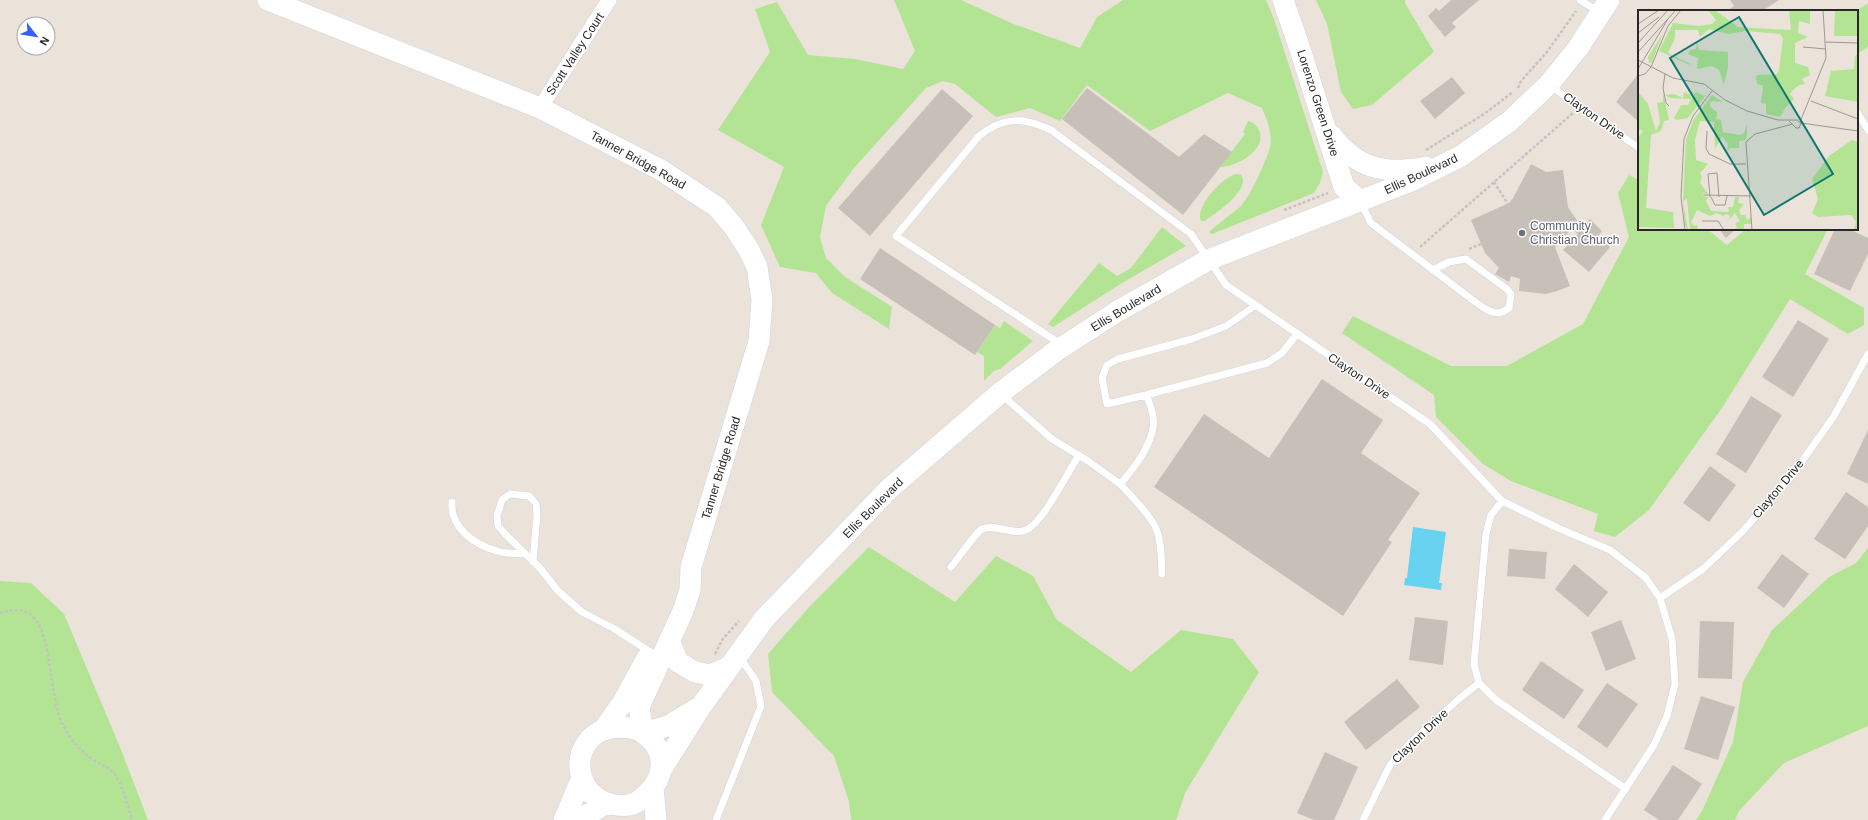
<svg xmlns="http://www.w3.org/2000/svg" width="1868" height="820" viewBox="0 0 1868 820" font-family="Helvetica,sans-serif">
  <style>
    .green { fill: #b2e494 }
    .water { fill: #68d2f1 }
    .building { fill: #c6c0b9 }
    .lines { fill: none; stroke-linecap: round; stroke-linejoin: round }
    .lane-casing { stroke: #cfd3e2; stroke-width: 8 }
    .street-casing { stroke: #cfd3e2; stroke-width: 16 }
    .secondary-casing { stroke: #cfd3e2; stroke-width: 22 }
    .path { stroke: #c3c3c3; stroke-width: 2.5; stroke-dasharray: 3 2; stroke-linecap: butt }
    .lane { stroke: #fff; stroke-width: 7 }
    .street { stroke: #fff; stroke-width: 15 }
    .secondary { stroke: #fff; stroke-width: 21 }
    .worship-dot { fill: #6b7280; stroke: #fff; stroke-width: 1.5 }
    .labels { text-anchor: middle; dominant-baseline: central; stroke-width: 3; stroke-linejoin: round; paint-order: stroke }
    .street-label { font-size: 12px; fill: #282828; stroke: #fff }
    .worship-label { font-size: 12px; fill: #5b616d; stroke: #fff; text-anchor: start }
    .inset-road { fill: none; stroke: #9d9892; stroke-width: 1 }
    .view { fill: #0f766e; fill-opacity: 0.15; stroke: #0f766e; stroke-width: 2 }
    .inset-edge { fill: none; stroke: #282828; stroke-width: 2 }
  </style>
  <rect width="100%" height="100%" fill="#ebe3d9"/>
  <path class="green" d="M894,0H961L1011,23L1080,48L1097,17L1123,0H1266L1274,19L1323,172L1320,183L1314,193L1212,234L1209,233L1211,230C1220,222 1230,215 1240,207C1249,199 1267,159 1270,147C1273,134 1267,120 1262,108L1228,93L1150,131L1087,85L1060,121L1030,108L996,117L955,84L943,81L926,88L854,168L826,206L820,237L826,258L845,277L892,307L889,329L832,293L816,273L780,267L761,225L784,167L718,130L770,52L755,9L777,2L808,55L855,59L903,69L915,51Z
    M1316,0H1405V3L1434,52L1372,105L1353,109L1341,92L1327,24Z
    M1868,3V47L1857,54L1856,11Z
    M1248,121C1253,122 1255,124 1258,128C1270,149 1236,167 1220,167L1245,134L1243,132Z
    M1236,174L1241,175L1243,179C1244,195 1217,212 1205,221H1201C1194,207 1224,176 1236,174Z
    M1629,175L1639,180V229H1707L1727,245L1746,229H1828L1805,274L1864,308V325L1848,334L1790,299L1722,408L1649,510L1615,537L1594,531L1598,514L1511,481L1483,464L1436,417L1434,395L1342,333L1353,316L1451,366H1507L1583,324L1629,237L1618,193Z
    M1162,227L1186,246L1122,283L1053,327L1048,324L1099,263L1117,276L1131,268Z
    M1004,321L1033,341L1000,369L994,371L984,381V356L977,352L995,325L1000,328Z
    M869,547L955,602L996,556L1033,576L1057,620L1131,672L1181,630L1233,639L1259,672L1185,793L1176,820H851L849,802L834,756L772,692L768,654L810,606Z
    M1868,548V726L1784,763L1739,811L1735,820H1696L1702,811L1733,742L1743,682L1772,630L1829,577L1856,563Z
    M0,581L31,583L64,614L122,752L148,820H0Z"/>
  <path class="water" d="M1413,527L1446,532L1439,583H1442L1441,590L1404,585L1405,578H1407Z"/>
  <path class="building" d="M1451,0H1479L1452,23L1456,27L1445,37L1428,16L1436,8L1439,11Z
    M1730,0H1779L1762,11H1727L1734,6Z
    M1639,73V122L1616,102Z
    M1452,77L1465,93L1435,119L1420,101Z
    M1087,88L1179,157L1204,134L1232,152L1183,215L1062,119Z
    M942,89L973,116L870,236L838,208Z
    M1531,164L1546,172L1563,170L1568,207L1578,222L1555,247L1570,286L1557,291L1545,294L1519,291L1520,279L1511,276L1509,282L1495,274L1499,268L1485,253L1471,220L1509,203L1513,198Z
    M1590,219L1602,231L1598,236L1610,247L1589,272L1563,250L1578,234L1572,229L1576,225L1581,229Z
    M1719,229H1736L1726,238Z
    M1835,229H1849L1868,238V254L1850,291L1814,274Z
    M880,248L995,325L975,355L860,279Z
    M1798,320L1829,339L1793,397L1762,377Z
    M1322,379L1383,420L1361,453L1420,493L1388,540L1392,542L1343,616L1154,487L1204,414L1269,458Z
    M1751,396L1782,415L1746,473L1716,454Z
    M1868,430V484L1847,474Z
    M1710,466L1736,485L1709,522L1683,503Z
    M1846,492L1868,507V526L1845,559L1814,539Z
    M1509,549L1547,552L1545,579L1507,576Z
    M1782,554L1809,574L1784,608L1757,588Z
    M1574,564L1608,592L1588,617L1555,589Z
    M1415,617L1448,621L1443,665L1409,660Z
    M1621,620L1636,659L1606,671L1591,632Z
    M1700,621L1734,622L1732,679L1698,678Z
    M1541,661L1584,690L1564,719L1522,690Z
    M1397,679L1420,707L1366,750L1344,722Z
    M1607,683L1638,704L1607,748L1577,727Z
    M1701,696L1735,707L1718,760L1684,749Z
    M1325,752L1358,767L1334,820H1314L1297,813Z
    M1673,765L1702,784L1678,820H1659L1644,810Z"/>
  <g class="lines">
    <g class="lane-casing">
      <path id="lane" d="M1580,0L1599,12
        M1549,85L1639,148
        M1857,112L1868,130
        M1361,203L1371,223L1478,304C1489,312 1498,317 1509,308L1511,295L1508,290L1466,259L1449,262L1433,270
        M1062,345L896,236L979,136C1004,116 1023,117 1051,130L1191,234L1226,285L1430,424L1502,501L1558,528L1610,550L1645,577L1660,598L1672,639L1675,684L1667,716L1654,745L1605,820
        M1002,395L1052,439L1088,461L1120,484C1128,476 1134,467 1141,457C1155,433 1158,420 1146,395L1267,363L1282,353L1297,334
        M1146,395L1107,404L1102,378L1107,365L1118,359L1192,339L1226,326L1256,305
        M1120,484C1131,496 1149,513 1156,528C1162,543 1161,559 1162,574
        M1502,501L1491,515L1486,534L1474,664L1479,683L1496,700L1626,789
        M452,502C450,527 474,545 497,551C505,554 516,553 525,554
        M533,562L537,514L536,504L529,496L510,494L502,500L497,516L498,526L505,534L540,568L558,591L582,612L613,628L652,653
        M951,567C957,560 976,532 982,529C997,523 1014,537 1028,529C1044,520 1068,472 1079,455
        M1660,598L1703,569L1742,532L1793,474L1834,416L1868,354
        M716,820L761,706L756,681L739,656
        M1363,820L1390,765L1411,742L1460,698L1479,683"/>
    </g>
    <g class="street-casing">
      <path id="street" d="M540,108L609,0"/>
    </g>
    <g class="secondary-casing">
      <path id="secondary" d="M268,0L540,108L661,170L717,207L734,227L749,250L757,267L762,300L759,341L691,567L690,590L683,611L639,707L643,733
        M1283,0L1298,43L1344,187L1360,201
        M1330,134C1351,160 1370,172 1405,170C1412,169 1419,170 1426,167
        M669,641L678,662L695,672L710,675L729,667
        M619,727C623,728 629,727 634,729C640,730 645,734 649,738C667,754 664,778 647,794C643,798 636,804 629,805C570,812 561,730 619,727Z
        M604,729L623,702L647,658
        M643,733L668,726L698,708
        M661,770L702,705L764,619L889,489L1000,393L1056,351L1118,311L1208,260L1411,181L1461,156L1510,121L1549,84L1578,48L1609,0
        M653,788L656,820
        M564,820L581,780
        M582,820L585,816L607,803"/>
    </g>
    <path class="path" d="M1518,88L1521,81L1547,52L1576,11
      M1426,150L1484,114L1513,92
      M1494,182L1508,204
      M1284,210L1328,193
      M1420,247L1573,113
      M1469,249L1481,244
      M0,613C12,609 24,608 34,618C52,636 49,698 63,725C70,739 80,751 92,759C99,764 107,766 113,772C122,782 128,807 132,820
      M715,654L722,640L739,621"/>
    <use href="#lane" class="lane"/>
    <use href="#street" class="street"/>
    <use href="#secondary" class="secondary"/>
  </g>
  <circle class="worship-dot" cx="1522" cy="233" r="4"/>
  <g class="labels">
    <g class="street-label">
      <text transform="translate(575 54) rotate(-57)">Scott Valley Court</text>
      <text transform="translate(1318 103) rotate(72)">Lorenzo Green Drive</text>
      <text transform="translate(1594 116) rotate(35)">Clayton Drive</text>
      <text transform="translate(638 160) rotate(29)">Tanner Bridge Road</text>
      <text transform="translate(1421 174) rotate(-25)">Ellis Boulevard</text>
      <text transform="translate(1126 308) rotate(-31)">Ellis Boulevard</text>
      <text transform="translate(1359 376) rotate(34)">Clayton Drive</text>
      <text transform="translate(721 468) rotate(-73)">Tanner Bridge Road</text>
      <text transform="translate(1778 489) rotate(-50)">Clayton Drive</text>
      <text transform="translate(873 508) rotate(-45)">Ellis Boulevard</text>
      <text transform="translate(1420 736) rotate(-44)">Clayton Drive</text>
    </g>
    <g class="worship-label">
      <text x="1530" y="226">Community<tspan x="1530" dy="14">Christian Church</tspan></text>
    </g>
  </g>
  <g transform="translate(1638 10)">
    <rect width="220" height="220" fill="#ebe3d9"/>
    <path d="M70,0H77L100,17L153,20L151,0H172V14L161,11L160,23L170,27L157,33V53L170,57L172,65L164,69L167,74L161,75L154,81L152,84L156,89L148,97L142,107L128,104V94L123,93L125,76L119,74L118,69L119,65L139,64L141,60L145,28L142,24L108,21L90,24L71,19L62,27L60,20H37V28L30,43L51,53L52,55L21,41L35,13L61,16L74,14L78,10ZM197,0H220V26H196ZM25,23L14,52L11,53L10,47ZM59,32L61,40L90,42V57L86,75L81,60L74,56L59,59L60,48L50,44L52,40L58,39ZM220,44V92L187,86L193,61L216,59L217,46ZM0,82L10,94L18,121L22,112L19,93L25,92V82L31,110L26,111L23,121L13,125L8,198L35,202L36,218L0,217V128L5,121L0,119ZM46,82L53,85V89L58,82L67,86L50,108L39,110L36,108L43,95H50L53,89L32,88L27,85L36,84L45,88ZM74,85L85,92L74,91L72,93V97L79,102L78,109L83,110L85,122L102,125L106,123L109,114V126L107,130L101,131V138H92L89,141L90,134L84,126L77,139L76,112L62,111L57,130L58,150L70,154L62,163L64,167L62,173L71,185L65,183L64,186L70,187L68,191L73,201L91,202L90,197H95L97,187H101L100,193L106,194L101,200L103,205H107L109,210L113,207V214H106V220H94L99,218L97,213L102,211L97,203L91,210L92,206L88,204L85,206L79,203L72,206L59,200L53,212L56,216L59,215L60,219H52L49,189L45,191L50,220L47,215L45,191L48,129L56,109ZM214,130L220,132V220H216L218,212L213,205L180,207L174,203L180,189L174,169L191,146Z" fill="#b2e494"/>
    <path class="inset-road" d="M0,14L21,0M0,23L21,7M187,32L220,33M0,33L30,0M165,37L188,39M0,42L38,0M0,50L35,68L66,74L87,90L109,101L140,110H159L163,113M0,59L30,9M27,64L25,78L28,93L31,96M0,66L7,64L13,57L30,16L43,0M173,91L220,109M151,111L158,118H161L163,113M162,112L188,48L185,0M163,113L220,121M69,121L68,138L71,144L92,154H108M65,185L113,186M72,187L70,164L79,163L81,187M73,187L77,195H87L89,186M64,211H80L86,220M47,220L43,187L46,129L55,106L74,81M114,220L108,132L117,124L155,114"/>
    <path class="view" d="M101,7L195,164L126,205L32,48Z"/>
    <rect width="220" height="220" class="inset-edge"/>
  </g>
  <g transform="translate(36 36) rotate(121)"><circle r="19" fill="#ffffff" stroke="#a9a9a9"/>
  <path d="M0-3L7 15L0 10L-7 15Z" fill="#3360ff"/>
  <text y="-6" font-size="11" font-weight="bold" text-anchor="middle" fill="#282828">N</text>
  </g>
</svg>
